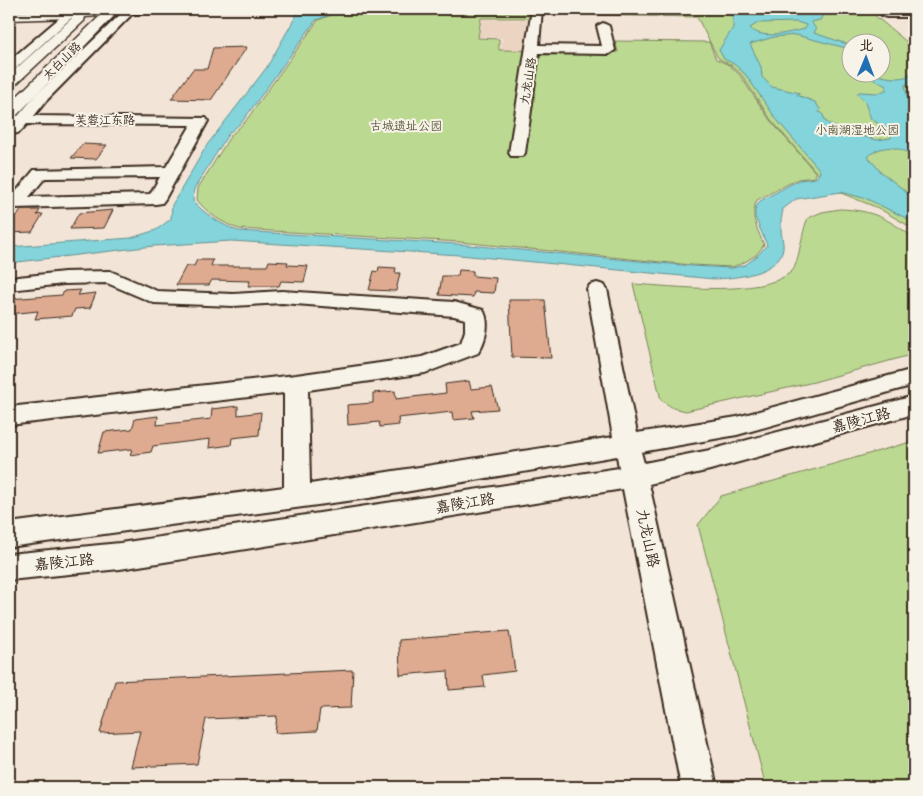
<svg xmlns="http://www.w3.org/2000/svg" width="923" height="796" viewBox="0 0 923 796" font-family="Sriracha,'LXGW WenKai TC',sans-serif">
  <style>
    .built { fill: #ecd4c2 }
    .green { fill: #bbd991; stroke: #7b8258; fill-rule: evenodd }
    .water { fill: #83d4db; stroke: #66908f; fill-rule: evenodd }
    .building { fill: #deab91; stroke: #3b2a1e }
    .lines { fill: none; stroke-linecap: round; stroke-linejoin: round }
    .minor-casing { stroke: #3b2a1e; stroke-width: 4 }
    .major-casing { stroke: #3b2a1e; stroke-width: 3 }
    .minor { fill: #f7f3e8; fill-rule: evenodd }
    .major { fill: #f7f3e8; fill-rule: evenodd }
    .labels { text-anchor: middle; dominant-baseline: central; stroke-width: 4; stroke-linejoin: round; paint-order: stroke }
    .far-street-label { font-size: 12px; fill: #3b2a1e; stroke: #f7f3e8 }
    .far-park-label { font-size: 12px; fill: #5b563b; stroke: #f7f3e8 }
    .street-label { font-size: 15px; fill: #3b2a1e; stroke: #f7f3e8 }
  </style>
  <rect width="100%" height="100%" fill="#f2e5d7"/>
  <filter id="ink" filterUnits="userSpaceOnUse"><feTurbulence type="fractalNoise" baseFrequency=".02" numOctaves="2"/><feDisplacementMap in="SourceGraphic" scale="10" xChannelSelector="R" yChannelSelector="G"/><feConvolveMatrix kernelMatrix="1 2 1 2 8 2 1 2 1" color-interpolation-filters="sRGB"/></filter>
  <g filter="url(#ink)">
    <path class="built" d="M482,19L531,20L527,51L501,50L502,38L479,37Z"/>
    <path class="green" d="M541,9H867L914,48V229L878,208L841,193L817,173L771,120L741,74L731,65L718,58L697,17L541,14ZM850,42H880V72H850Z
      M531,12L530,18H481L478,38L499,39V50L618,52L615,41L709,42L716,59L729,65L739,74L770,120L816,173L815,177L798,179L757,200C749,216 758,230 764,245L756,255L743,263L732,267L691,265L460,242L239,229C222,223 208,214 197,200L198,188L231,135L245,122L318,20L334,14Z
      M840,209C873,210 888,219 914,238V354L814,382L686,411L673,408L661,400L633,284C671,286 761,298 791,272C799,266 801,232 808,218L822,212Z
      M914,441V787H766L698,525L721,496Z"/>
    <path class="water" d="M300,9H726L751,15H776L799,9H827L820,20L811,22L816,29L814,33L850,45V49L796,35L774,37L750,44L761,67L762,77L772,87L800,93L797,95L815,102L820,109L819,112L822,113L826,122L842,131L877,140L891,138L892,132L871,119L864,100L857,94L859,92L878,93L886,90V86L863,73C878,73 892,82 908,76L911,72L914,74V83L905,85L908,101L914,102V157C900,146 881,143 868,157L881,172L904,190L914,201V222L867,199L841,192L796,199L783,209C782,216 780,223 781,229C781,235 784,243 783,249C777,275 734,278 714,279L459,255L231,241L154,246L9,263V247L131,238L156,230L171,219L172,205L207,145L267,67ZM574,10L714,11L733,15V28L719,50L724,59L734,64L745,74L777,120L818,168L820,172L816,178L799,180L760,201L755,208V217L767,245L757,256L745,265L732,268L692,266L457,244L238,231C220,224 206,215 193,201L194,189L229,133L242,122L316,20L333,14ZM797,22L806,25L805,29C790,32 763,41 750,28L758,23Z"/>
    <path class="building" d="M247,47L211,100L171,99L193,69H207L213,48Z
      M83,144L103,145H107L96,159L71,158Z
      M21,210H40L37,215L43,214L32,232L9,233V215H18Z
      M113,210L104,228L70,229L79,213Z
      M197,260H213L211,266H267L269,261L288,262L287,265L308,266L304,282L281,281L279,286H248L250,281L212,280L209,285H176L186,266H194Z
      M379,267L396,268L395,273H400L396,291L369,290L374,271L378,272Z
      M459,270L473,271V276L496,278L494,293L474,292L473,297L439,295L442,276H458Z
      M81,290L78,295L96,293L90,308L75,309L72,316L35,319L38,311L9,314V299L62,295L64,291Z
      M509,300H545L551,358L512,357Z
      M469,381L471,389L492,387L498,409L472,411L474,418L453,420L452,412L398,418L399,425L380,427L379,422L348,425L347,405L373,403V393L395,391L396,399L446,393L445,384Z
      M238,406V415L261,412L259,435L232,438L231,445L209,448L210,439L153,446L151,452L130,455L132,449L98,453L104,432L132,429L135,419L158,416L157,425L211,419L212,409Z
      M509,631L515,671L483,675L485,687L449,690L448,671L400,675L399,640Z
      M353,670L351,708L320,709L317,731L275,733L277,716L206,719L197,764L131,767L140,731L100,733L115,681Z"/>
    <g class="lines">
      <g class="minor-casing">
        <path id="minor" d="M70,9H81L14,70L9,71V61Z
          M126,9H137L46,101L34,116L206,118L208,121L165,199L162,203L156,204L15,208L9,207V200L34,170L166,167L191,125L27,124C21,131 17,137 9,131L11,124H9V116H18L36,95ZM160,177L150,194L29,197L45,178Z
          M532,9H542L539,45L602,46L597,26L603,23L609,26L615,50L609,54L539,53L525,153L523,156H511L509,153Z
          M876,9L914,11V17H887L883,16Z
          M110,271L157,291L233,294L282,291L454,302L483,310C491,323 485,342 478,353L425,373L308,390L310,484L613,437L587,289L590,285L597,283L604,285L607,289L637,433L737,417L914,369V385L737,435L641,452L644,463L710,450L914,396V414L710,470L649,484L717,787H681L623,489L120,569L9,580V554L120,543L619,468L617,456L369,498L9,547V523L284,487V393L9,425V407L296,375L422,357L461,343L465,331V319L454,316L282,303L233,306L154,303L107,283L64,284L9,290V278L64,272Z"/>
      </g>
      <g class="major-casing">
        <path id="major" d="M92,9H155L149,13L115,15L15,117L9,118V104L100,16L85,17L84,21L14,86L9,88V75L72,18L9,20V12Z"/>
      </g>
      <use href="#minor" class="minor"/>
      <use href="#major" class="major"/>
    </g>
  </g>
  <g class="labels">
    <g class="far-street-label">
      <text transform="translate(62 61) rotate(-45)">太白山路</text>
      <text transform="translate(528 81) rotate(-81)">九龙山路</text>
      <text x="105" y="120">芙蓉江东路</text>
    </g>
    <g class="far-park-label">
      <text x="406" y="126">古城遗址公园</text>
      <text x="857" y="130">小南湖湿地公园</text>
    </g>
    <g class="street-label">
      <text transform="translate(861 420) rotate(-15)">嘉陵江路</text>
      <text transform="translate(465 503) rotate(-9)">嘉陵江路</text>
      <text transform="translate(648 538) rotate(78)">九龙山路</text>
      <text transform="translate(64 562) rotate(-6)">嘉陵江路</text>
    </g>
  </g>
  <rect width="923" height="796" fill="none" stroke="#f7f3e8" stroke-width="30"/>
  <rect x="15" y="15" width="893" height="766" fill="none" stroke="#3b2a1e" stroke-width="2" filter="url(#ink)"/>
  <g transform="translate(866 58) rotate(1)"><circle r="24" fill="#f7f3e8" stroke="#aca397"/>
  <path d="M0-4L9 19L0 12L-9 19Z" fill="#1f6fb2"/>
  <text y="-8" font-size="14" font-weight="bold" text-anchor="middle" fill="#3b2a1e">北</text>
  </g>
</svg>
